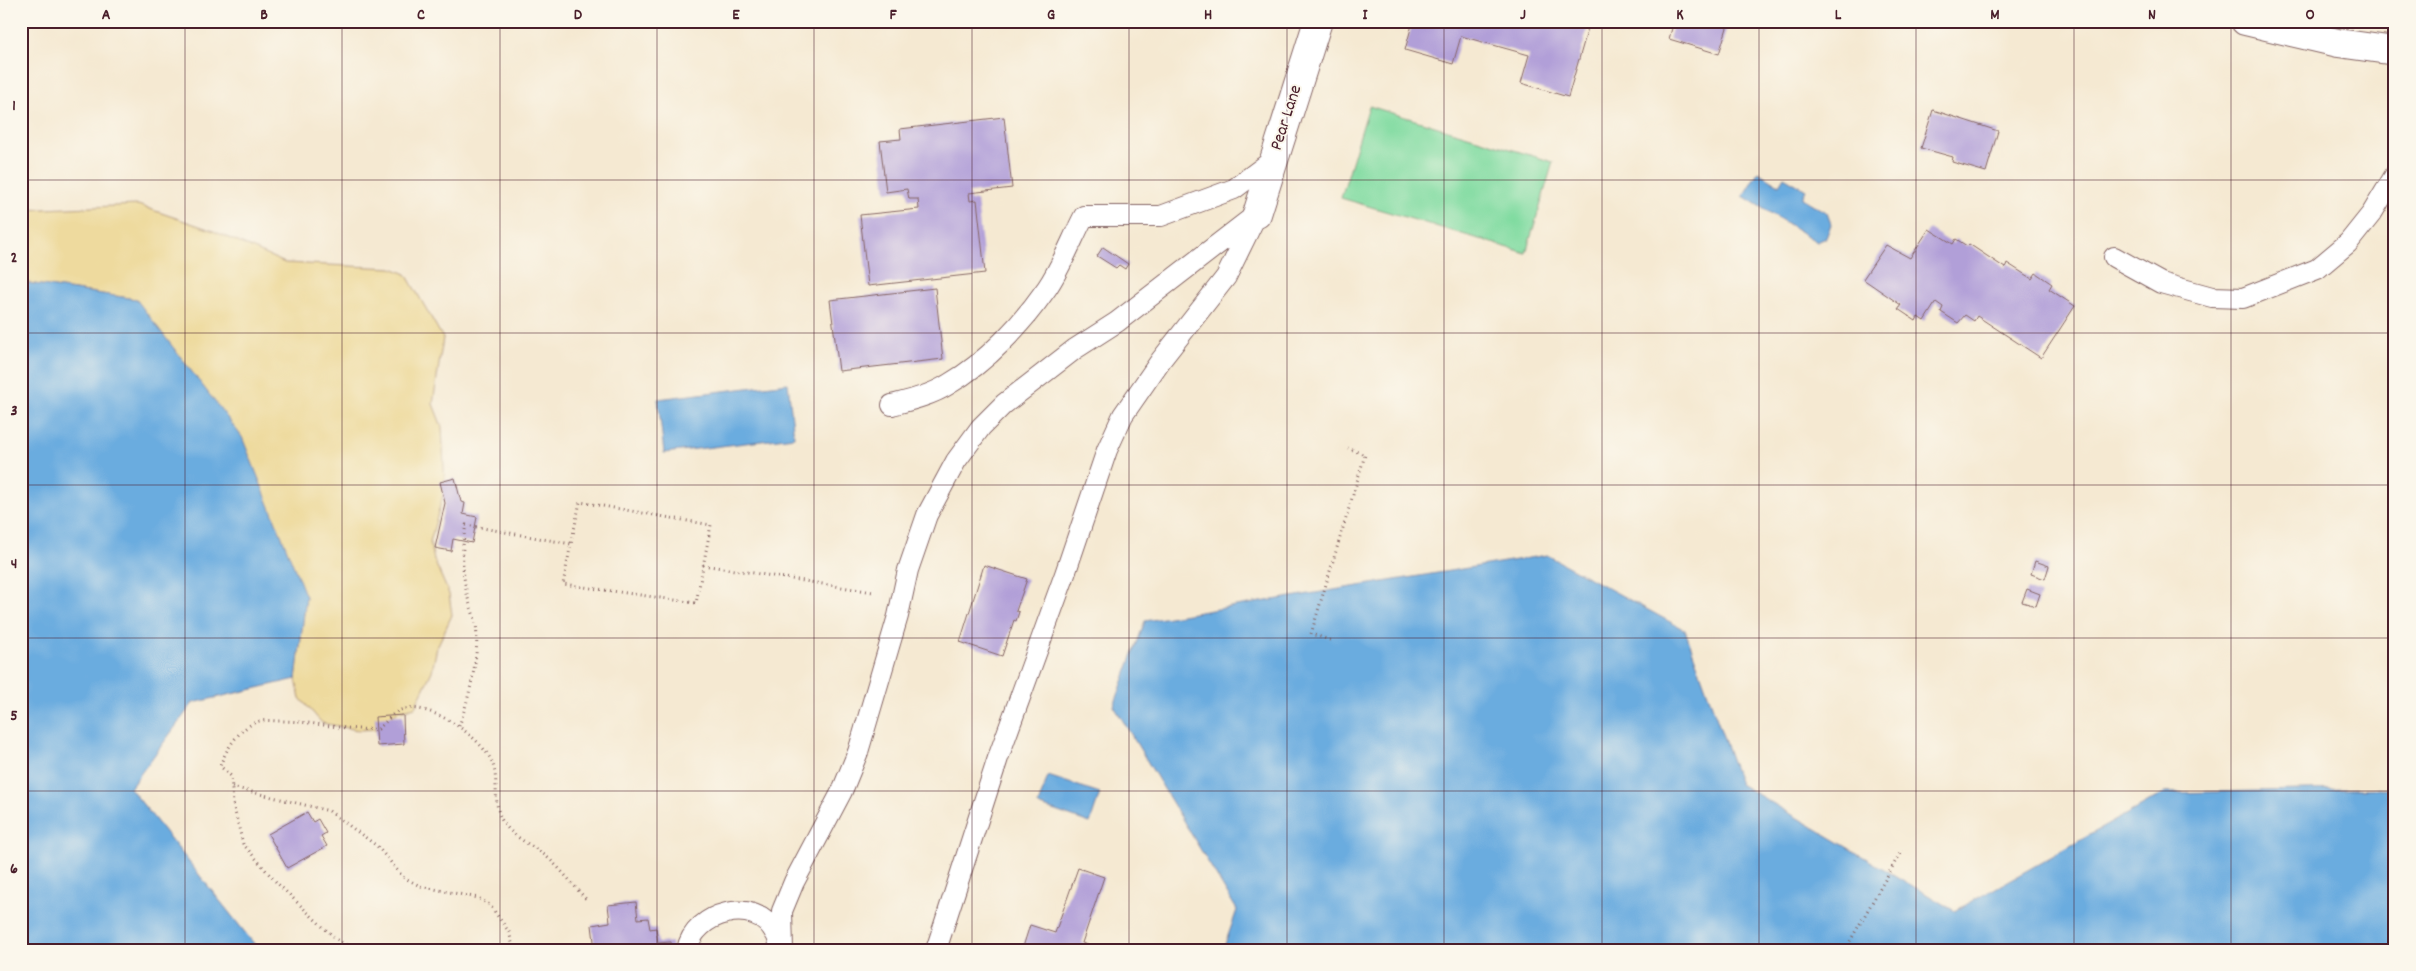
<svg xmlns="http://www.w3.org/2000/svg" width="2416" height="971" viewBox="0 0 2416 971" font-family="Dekko,sans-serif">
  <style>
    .green { fill: #81dba1; stroke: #667d66 }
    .sand { fill: #eeda9e; stroke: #9c7c64 }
    .water { fill: #6bacdf; stroke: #5a6685 }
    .building { fill: #b19fd8 }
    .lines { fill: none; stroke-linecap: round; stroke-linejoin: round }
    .service-casing { stroke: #866665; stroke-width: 22 }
    .minor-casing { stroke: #866665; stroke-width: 30 }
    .path { stroke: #866665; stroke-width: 3; stroke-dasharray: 1 4; stroke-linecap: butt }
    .service { stroke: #fff; stroke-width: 20 }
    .minor { stroke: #fff; stroke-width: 28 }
    .grid { fill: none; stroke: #4a1f2b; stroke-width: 1; stroke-opacity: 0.55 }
    .labels { text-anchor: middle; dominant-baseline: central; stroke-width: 4; stroke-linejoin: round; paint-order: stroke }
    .street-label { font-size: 18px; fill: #4a1f2b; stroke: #fbf7ec }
    .neatline { fill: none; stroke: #4a1f2b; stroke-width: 2 }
    .grid-label { font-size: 16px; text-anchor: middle; font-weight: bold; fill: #4a1f2b }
  </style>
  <rect width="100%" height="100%" fill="#fbf7ec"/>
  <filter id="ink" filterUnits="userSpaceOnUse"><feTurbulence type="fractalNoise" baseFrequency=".02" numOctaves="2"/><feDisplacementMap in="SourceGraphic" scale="10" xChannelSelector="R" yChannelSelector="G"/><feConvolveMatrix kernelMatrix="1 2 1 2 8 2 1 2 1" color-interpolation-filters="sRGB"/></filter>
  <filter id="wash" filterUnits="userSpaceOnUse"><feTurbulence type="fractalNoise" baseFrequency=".0096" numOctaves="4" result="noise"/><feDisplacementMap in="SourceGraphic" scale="20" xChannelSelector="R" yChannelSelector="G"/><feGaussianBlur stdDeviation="1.12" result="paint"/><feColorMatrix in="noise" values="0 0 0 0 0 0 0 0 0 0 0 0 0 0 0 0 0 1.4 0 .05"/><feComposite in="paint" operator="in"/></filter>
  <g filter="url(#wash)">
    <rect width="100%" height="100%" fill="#f5e9d2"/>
    <path class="green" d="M1369,106L1553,162L1526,253L1341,198Z"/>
    <path class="sand" d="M138,205L211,230L285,263L392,268L406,274L443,338L433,404L442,427L445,488L430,542L434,560L449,594L452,615L437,647L432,671L415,707L397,712L378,729L358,730L322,723L300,698L296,679L306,596L136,299L21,282V210Z"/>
    <path class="water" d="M1758,172L1779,185L1784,177L1806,190L1802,198L1827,213L1831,224L1826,238L1817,242L1743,196Z
      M21,282L136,299L242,437L306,597L296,679L193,703L130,788L259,950H21Z
      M788,383L794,437L664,453L658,399Z
      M1547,555L1685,630L1740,784L1955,911L2164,793L2395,788V950H1223L1237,910L1114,706L1145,621Z
      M1048,776L1100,793L1090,823L1038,805Z"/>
    <g id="blocks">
      <path class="building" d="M1413,21H1590L1568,97L1521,83L1529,55L1461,36L1453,64L1405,50Z
        M1674,21H1729L1719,54L1669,39Z
        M1933,110L1998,131L1986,172L1952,162L1953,157L1921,148Z
        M1004,117L1012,188L969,193L970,201L977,200L985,273L868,286L860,215L919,209L918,199H909L907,189L886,192L880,141L901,139L900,129Z
        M1929,229L1953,244L1956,239L1967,246L1969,244L2005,268L2007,263L2032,279L2036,273L2052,284L2049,289L2075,306L2041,358L1977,316L1974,321L1965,315L1958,323L1941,312L1943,307L1936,302L1924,321L1918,317L1916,321L1898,309L1901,305L1863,279L1886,245L1910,258Z
        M1103,247L1128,264L1125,269L1119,265L1116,268L1097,256Z
        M935,288L943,359L839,371L830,300Z
        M455,478L461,502L465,503L463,514L477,517L472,543L453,539L451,551L435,548L445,503L440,482Z
        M2035,561L2049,566L2045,579L2031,574Z
        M984,565L1027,579L1016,611L1019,612L1016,621L1014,620L1002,656L960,642Z
        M2027,589L2040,594L2036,606L2022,602Z
        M403,715L404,744L377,746L375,717Z
        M307,812L313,822L318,819L326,833L321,836L327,846L287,868L268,834Z
        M1078,868L1104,877L1082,943L1096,948V950H1022L1030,925L1055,933Z
        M636,902L638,919L648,918L650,929L656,928L658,943L671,942L672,950H595L592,925L610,922L608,905Z"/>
    </g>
  </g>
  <g filter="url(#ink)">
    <use href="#blocks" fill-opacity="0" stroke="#866665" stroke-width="1"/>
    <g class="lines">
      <g class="service-casing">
        <path id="service" d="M2114,257L2161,283L2212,297L2243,298L2317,269L2348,243L2372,213L2395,175
          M892,405C911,400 932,395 949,384C987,362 1022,324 1047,288C1062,266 1072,239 1084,216H1161L1234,189L1274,159
          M687,950C694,912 756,895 775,933C778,937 779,943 780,948
          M783,950L782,911L794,882L842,791L858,752L898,616L908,570L927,515L956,461L981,427L1004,404L1075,349L1117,322L1257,214
          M936,950L998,758L1065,574L1107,450L1123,415L1161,360L1226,277L1255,218"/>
      </g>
      <g class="minor-casing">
        <path id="minor" d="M2245,21L2338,43L2395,51
          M1257,214L1318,21"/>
      </g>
      <path class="path" d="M703,565L873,592
        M1330,640L1311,634L1365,455L1348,448
        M459,726C469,699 480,654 476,624C474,614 469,604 467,594C462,572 461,548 466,525L571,544L563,584L696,603L711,525L580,502L571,544
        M232,787L329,811L377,846L403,877L420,886L478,898L490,905L509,932L514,950
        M355,950L339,941L323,927L277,883L243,844L233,804L231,776L220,766C226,749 241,725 260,721C266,720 273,721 279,721C313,721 345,731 378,729C384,724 391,715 398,711C426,698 481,736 492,762C500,781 491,807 505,825C516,839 534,846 547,857C562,870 573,885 586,899
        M1845,950L1902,850"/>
      <use href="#service" class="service"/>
      <use href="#minor" class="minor"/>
    </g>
  </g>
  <path class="grid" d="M185,21V950M342,21V950M500,21V950M657,21V950M814,21V950M972,21V950M1129,21V950M1287,21V950M1444,21V950M1602,21V950M1759,21V950M1916,21V950M2074,21V950M2231,21V950M21,180H2395M21,333H2395M21,485H2395M21,638H2395M21,791H2395"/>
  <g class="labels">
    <g class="street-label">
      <text transform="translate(1287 118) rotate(-72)">Pear Lane</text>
    </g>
  </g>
  <rect width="2416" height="971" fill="none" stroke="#fbf7ec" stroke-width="55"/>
  <rect x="28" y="28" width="2360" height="916" class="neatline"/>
  <g class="grid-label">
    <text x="106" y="19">A</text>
    <text x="264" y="19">B</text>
    <text x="421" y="19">C</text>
    <text x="578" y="19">D</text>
    <text x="736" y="19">E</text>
    <text x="893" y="19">F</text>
    <text x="1051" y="19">G</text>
    <text x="1208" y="19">H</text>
    <text x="1365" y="19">I</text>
    <text x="1523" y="19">J</text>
    <text x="1680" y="19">K</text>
    <text x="1838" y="19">L</text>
    <text x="1995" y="19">M</text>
    <text x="2152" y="19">N</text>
    <text x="2310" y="19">O</text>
    <text x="14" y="110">1</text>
    <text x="14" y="262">2</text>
    <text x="14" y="415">3</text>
    <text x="14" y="568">4</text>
    <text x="14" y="720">5</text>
    <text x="14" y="873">6</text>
  </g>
</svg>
